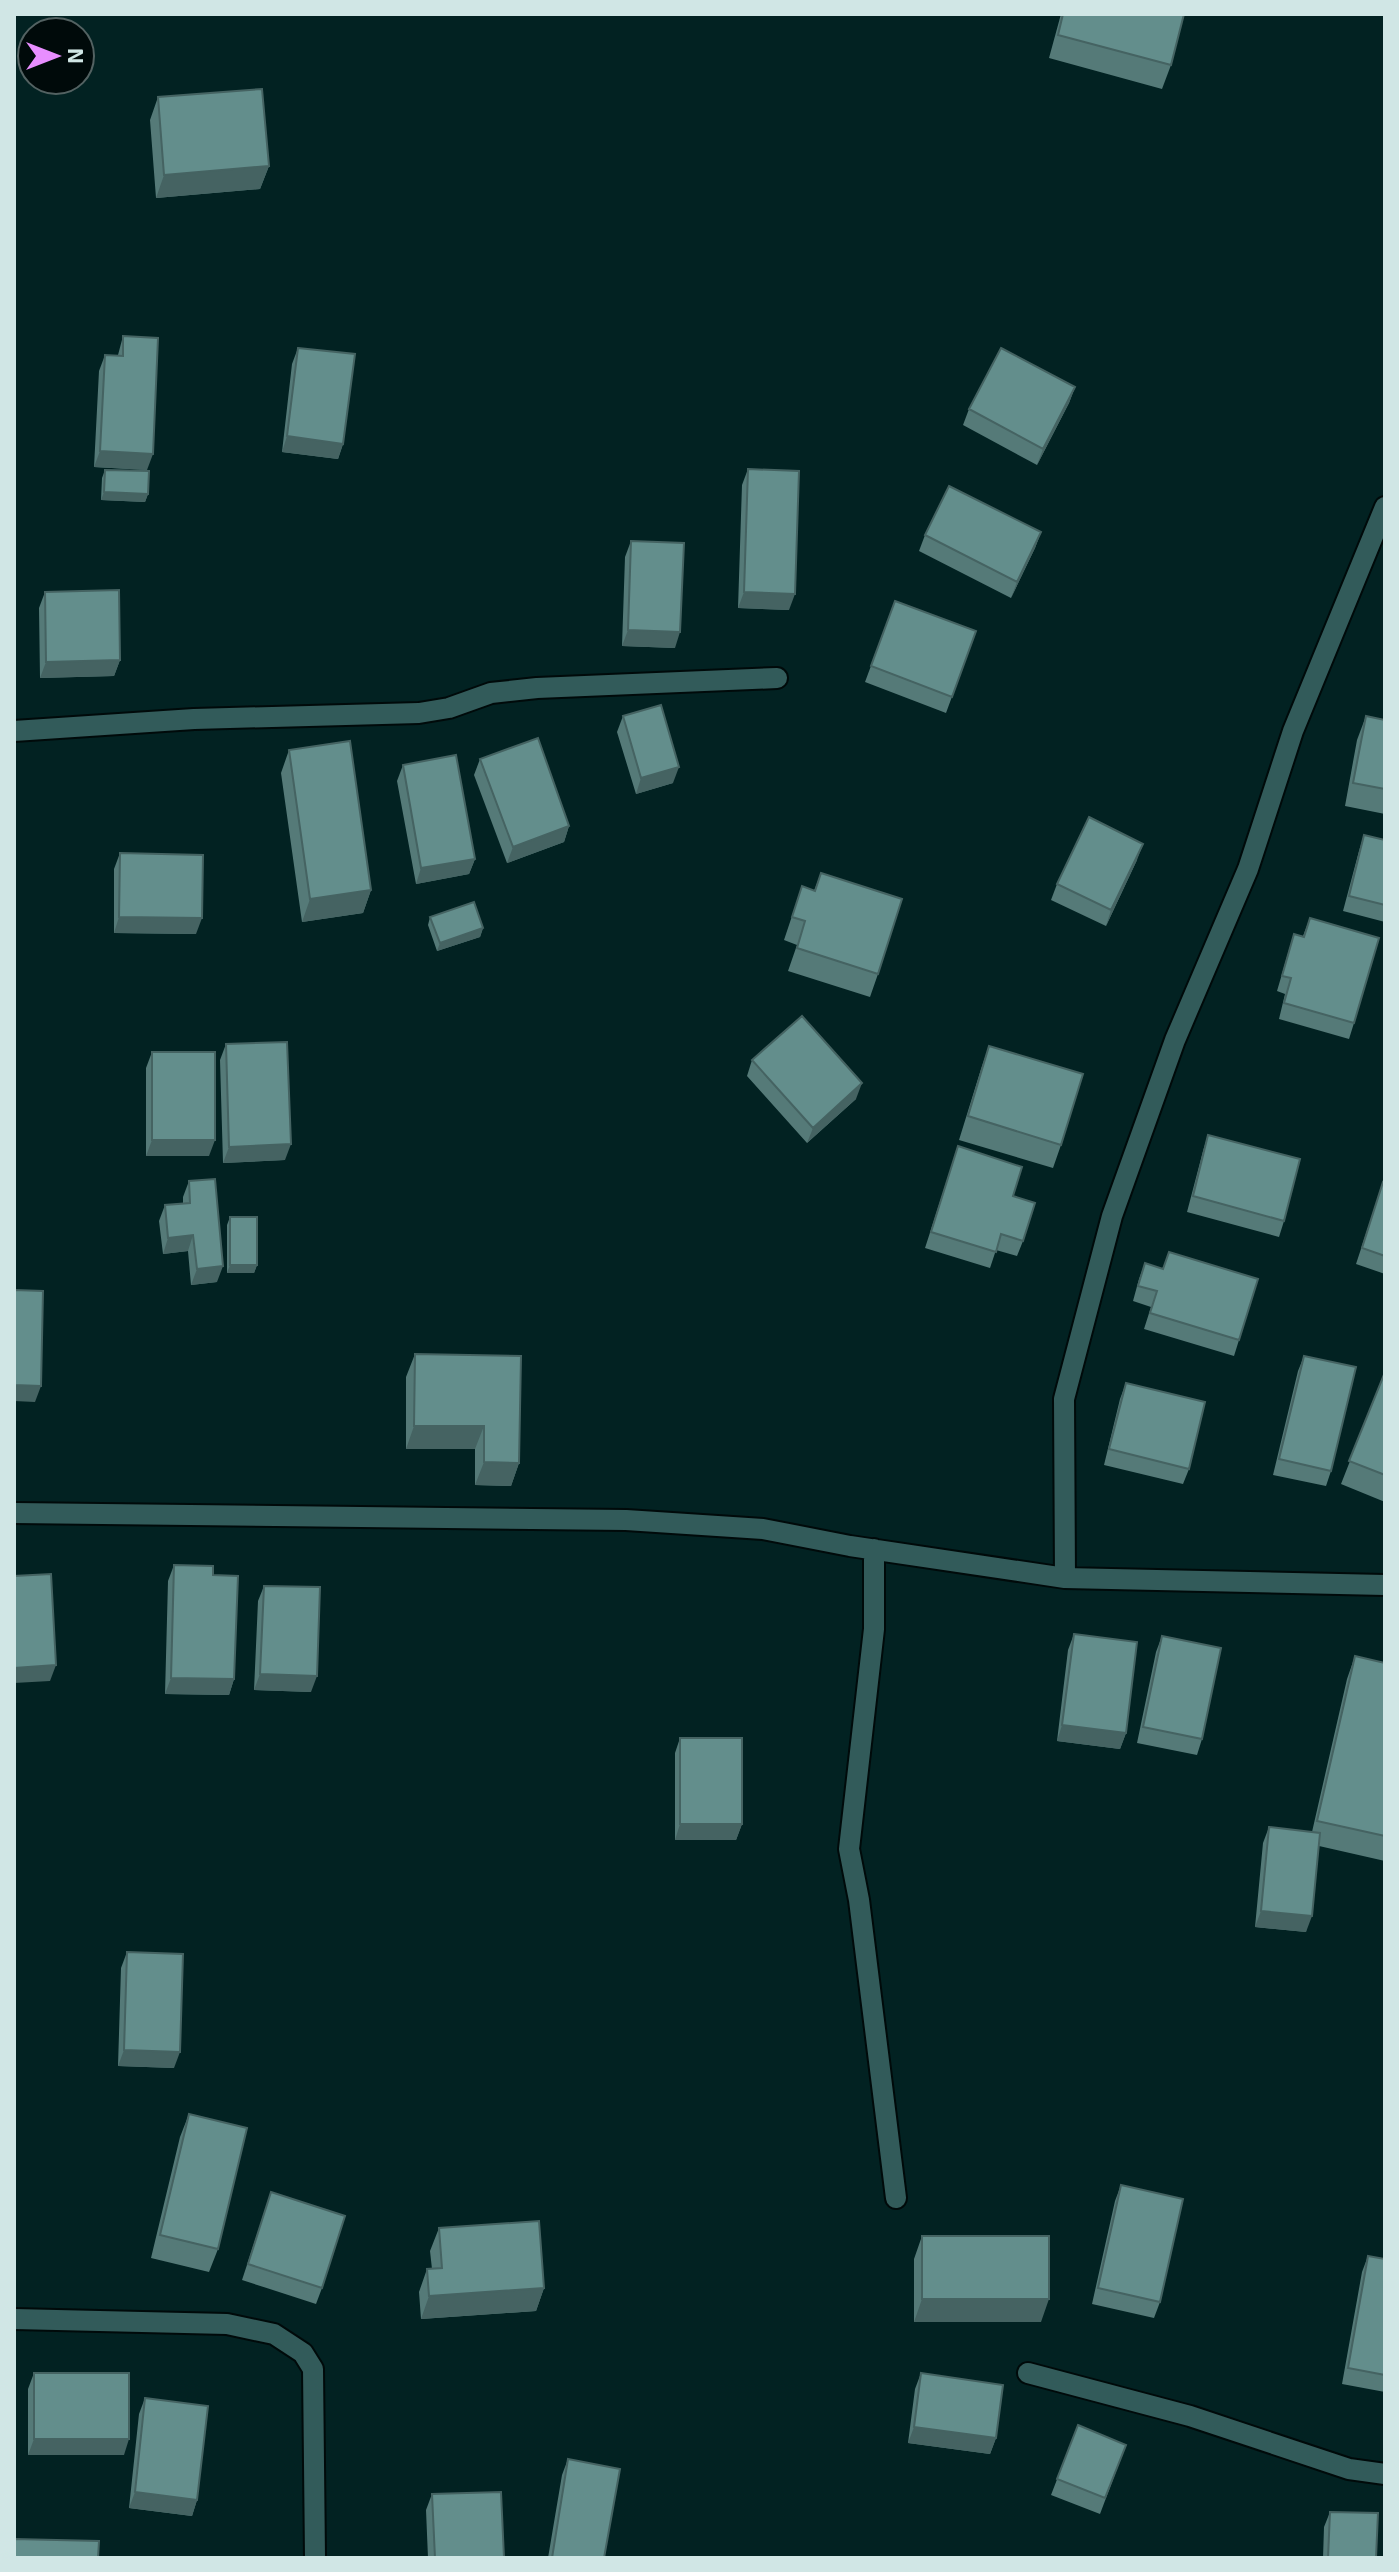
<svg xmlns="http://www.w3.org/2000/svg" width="1399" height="2572" viewBox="0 0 1399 2572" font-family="'Exo 2',sans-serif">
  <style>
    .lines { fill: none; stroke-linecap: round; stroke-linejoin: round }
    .street-casing { stroke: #000a0a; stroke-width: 24 }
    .street { stroke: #325b5a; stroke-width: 20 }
    .wall { fill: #557a78 }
    .shaded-wall { fill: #456362 }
    .building { fill: #638e8c; stroke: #456362; stroke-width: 2 }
  </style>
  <rect width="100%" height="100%" fill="#022222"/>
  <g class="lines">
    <g class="street-casing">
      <path id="street" d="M14,731L194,719L419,713L449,708L491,693L537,688L777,678
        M14,1513L626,1520L763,1529L850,1546L1065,1578L1385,1585
        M874,1549V1629L849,1849L859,1900L896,2198
        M1065,1578L1064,1399L1112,1216L1175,1040L1248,869L1293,731L1385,507
        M14,2319L227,2324L274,2334L303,2353L313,2369L315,2558
        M1028,2373L1190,2416L1349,2469L1385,2474"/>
    </g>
    <use href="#street" class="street"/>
  </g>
  <path class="wall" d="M1061,14H1184L1171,65L1162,89L1049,58Z
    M158,97L269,166L260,189L156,198L150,120Z
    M123,336L147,470L94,467L99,371L105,355H118Z
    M298,348L343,444L338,459L282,452L292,364Z
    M1075,387L1069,403L1037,465L963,425L969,409Z
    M748,469L789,610L738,608L742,485Z
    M105,470L148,494L145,502L101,500L102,478Z
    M1041,532L1035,548L1011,598L919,551L925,535Z
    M631,541L675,648L622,646L625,557Z
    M45,592L120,660L114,676L40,678L39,608Z
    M895,601L976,631L946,713L865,682Z
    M623,716L673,783L636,794L617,732Z
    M1366,716L1385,720V814L1345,806L1357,740Z
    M289,750L371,890L363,913L302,922L281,773Z
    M480,759L569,826L564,842L507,863L474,775Z
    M403,765L475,859L469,874L416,884L397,781Z
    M1364,835L1385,840V922L1343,911L1359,851Z
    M120,853L196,934L114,933V869Z
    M1137,860L1106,926L1051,900L1057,884Z
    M821,873L878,974L870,997L788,971L797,945L784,940L802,886L814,891Z
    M430,917L483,928L480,937L437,951L428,925Z
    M1310,918L1354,1023L1349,1039L1279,1019L1285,994L1277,991L1289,950L1294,934L1303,936Z
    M226,1044L285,1160L223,1163L220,1060Z
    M989,1046L1061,1145L1053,1168L959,1140L981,1069Z
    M152,1052L209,1156H146V1068Z
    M752,1060L856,1099L807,1143L747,1076Z
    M1208,1135L1284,1221L1279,1237L1187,1212L1203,1151Z
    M958,1146L1013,1196L1023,1241L1017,1256L996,1250L990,1268L925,1248Z
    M189,1181L217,1282L191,1285L188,1251L163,1254L159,1221L165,1205L183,1203V1197Z
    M1383,1182L1385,1183V1274L1356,1264Z
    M230,1217L257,1265L254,1273H227V1225Z
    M1169,1252L1239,1340L1234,1356L1144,1329L1151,1307L1133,1301L1139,1279L1145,1263L1163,1269Z
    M415,1354L519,1463L511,1486L475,1485V1449H406V1377Z
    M1304,1356L1331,1471L1326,1486L1273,1475L1298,1371Z
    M1385,1372V1502L1341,1484Z
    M1126,1383L1189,1469L1183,1484L1104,1465L1120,1399Z
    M174,1565L213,1575L234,1679L229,1695L165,1694L168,1581Z
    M264,1586L311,1692L254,1690L258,1601Z
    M1074,1634L1126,1733L1120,1749L1057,1741L1068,1650Z
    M1162,1636L1202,1739L1197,1755L1137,1743L1156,1652Z
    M1355,1656L1385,1663V1861L1319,1846L1306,1932L1255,1927L1263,1843L1269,1827L1312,1832L1347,1679Z
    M680,1738L742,1824L736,1840H675V1753Z
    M127,1952L174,2068L118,2066L121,1968Z
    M189,2114L218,2249L209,2272L151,2258L180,2137Z
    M1121,2185L1160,2302L1154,2318L1092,2304L1115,2201Z
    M271,2192L322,2288L316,2304L242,2280Z
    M439,2228L544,2288L536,2311L421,2319L419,2292L427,2269H432L430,2251Z
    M922,2236L1041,2322H914V2259Z
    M1368,2256L1385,2259V2392L1342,2384L1362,2272Z
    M34,2373L124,2455H28V2389Z
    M921,2373L996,2438L990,2454L908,2443L915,2389Z
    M145,2398L197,2500L192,2516L129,2508L139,2414Z
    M1078,2425L1126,2445L1100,2514L1051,2495Z
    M568,2459L604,2558H548L562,2475Z
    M432,2494L504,2558H428L426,2510Z
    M1330,2512L1376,2558H1323L1324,2527Z"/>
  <path class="shaded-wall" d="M269,166L260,189L156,198L164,175Z
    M1075,387L1069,403L1037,465L1043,449Z
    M287,436L343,444L338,459L282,452Z
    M100,451L153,454L147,470L94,467Z
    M104,492L148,494L145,502L101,500Z
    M1041,532L1035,548L1011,598L1017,582Z
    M744,592L795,594L789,610L738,608Z
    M628,630L680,632L675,648L622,646Z
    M120,660L114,676L40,678L46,662Z
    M679,767L673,783L636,794L641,778Z
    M569,826L564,842L507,863L513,847Z
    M1143,844L1137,860L1106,926L1111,910Z
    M475,859L469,874L416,884L421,868Z
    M371,890L363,913L302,922L310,899Z
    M119,917L202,918L196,934L114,933Z
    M483,928L480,937L437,951L440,943Z
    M862,1083L856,1099L807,1143L813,1128Z
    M152,1140H215L209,1156H146Z
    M291,1144L285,1160L223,1163L229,1147Z
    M193,1235L188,1251L163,1254L168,1238Z
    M230,1265H257L254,1273H227Z
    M223,1266L217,1282L191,1285L197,1269Z
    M14,1385L41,1386L35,1402L14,1401Z
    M414,1426H484L475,1449H406Z
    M484,1462L519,1463L511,1486L475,1485Z
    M56,1665L50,1681L14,1683V1668Z
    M260,1674L317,1676L311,1692L254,1690Z
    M171,1678L234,1679L229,1695L165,1694Z
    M1062,1725L1126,1733L1120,1749L1057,1741Z
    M680,1824H742L736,1840H675Z
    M1261,1911L1312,1916L1306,1932L1255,1927Z
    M124,2050L180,2052L174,2068L118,2066Z
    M544,2288L536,2311L421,2319L429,2296Z
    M922,2299H1049L1041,2322H914Z
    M914,2427L996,2438L990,2454L908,2443Z
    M34,2439H129L124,2455H28Z
    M135,2492L197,2500L192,2516L129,2508Z"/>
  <path class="building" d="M1063,14H1184L1171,65L1058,35Z
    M262,89L269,166L164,175L158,97Z
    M123,336L158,338L153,454L100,451L105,355L123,356Z
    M298,348L355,354L343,444L287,436Z
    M1001,348L1075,387L1043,449L969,409Z
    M748,469L799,471L795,594L744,592Z
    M105,470L149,471L148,494L104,492Z
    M949,486L1041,532L1017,582L925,535Z
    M631,541L684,543L680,632L628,630Z
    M119,590L120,660L46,662L45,592Z
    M895,601L976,631L952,697L871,666Z
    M661,705L679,767L641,778L623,716Z
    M1366,716L1385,720V789L1353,783Z
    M538,738L569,826L513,847L480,759Z
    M350,741L371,890L310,899L289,750Z
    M456,755L475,859L421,868L403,765Z
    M1089,817L1143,844L1111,910L1057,884Z
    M1364,835L1385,840V905L1349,896Z
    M120,853L203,855L202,918L119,917Z
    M821,873L902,899L878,974L797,948L805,921L792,917L802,886L815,891Z
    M474,902L483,928L440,943L430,917Z
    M1310,918L1379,938L1354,1023L1284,1003L1291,978L1282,976L1294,934L1304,937Z
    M802,1016L862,1083L813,1128L752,1060Z
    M287,1042L291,1144L229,1147L226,1044Z
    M989,1046L1083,1074L1061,1145L968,1116Z
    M152,1052H215V1140H152Z
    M1208,1135L1300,1159L1284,1221L1193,1196Z
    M958,1146L1022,1167L1013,1196L1035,1203L1023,1241L1001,1234L996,1252L931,1232Z
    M215,1179L223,1266L197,1269L193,1235L168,1238L165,1205L190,1203L189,1181Z
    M1383,1182L1385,1183V1256L1362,1248Z
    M230,1217H257V1265H230Z
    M1169,1252L1258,1279L1239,1340L1150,1313L1157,1291L1138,1286L1145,1263L1163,1269Z
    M14,1290L43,1291L41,1386L14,1385Z
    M415,1354L521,1356L519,1463L484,1462V1426H414Z
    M1304,1356L1356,1367L1331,1471L1279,1459Z
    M1385,1372V1475L1349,1461Z
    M1126,1383L1205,1402L1189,1469L1109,1449Z
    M174,1565L213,1566V1575L238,1576L234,1679L171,1678Z
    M51,1574L56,1665L14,1668V1576Z
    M264,1586L320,1587L317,1676L260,1674Z
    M1074,1634L1137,1642L1126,1733L1062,1725Z
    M1162,1636L1221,1648L1202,1739L1143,1727Z
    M1355,1656L1385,1663V1836L1317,1821Z
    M680,1738H742V1824H680Z
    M1269,1827L1320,1833L1312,1916L1261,1911Z
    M127,1952L183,1954L180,2052L124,2050Z
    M189,2114L247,2128L218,2249L160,2235Z
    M1121,2185L1183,2199L1160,2302L1098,2288Z
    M271,2192L345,2216L322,2288L248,2264Z
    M539,2221L544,2288L429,2296L427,2269L442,2268L439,2228Z
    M922,2236H1049V2299H922Z
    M1368,2256L1385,2259V2375L1348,2368Z
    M34,2373H129V2439H34Z
    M921,2373L1003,2385L996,2438L914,2427Z
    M145,2398L208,2406L197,2500L135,2492Z
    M1078,2425L1126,2445L1105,2498L1057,2479Z
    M568,2459L620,2469L604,2558H552Z
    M501,2492L504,2558H435L432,2494Z
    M1330,2512L1378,2513L1376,2558H1328Z
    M14,2539L99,2541L98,2558H14Z"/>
  <rect width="1399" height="2572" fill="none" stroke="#d0e6e5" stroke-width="32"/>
  <g transform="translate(56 56) rotate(90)"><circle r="38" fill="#000a0a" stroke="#536262" stroke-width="2"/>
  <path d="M0-6L14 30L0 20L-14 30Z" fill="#e88eff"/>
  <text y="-12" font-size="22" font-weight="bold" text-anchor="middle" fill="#d0e6e5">N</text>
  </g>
</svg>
